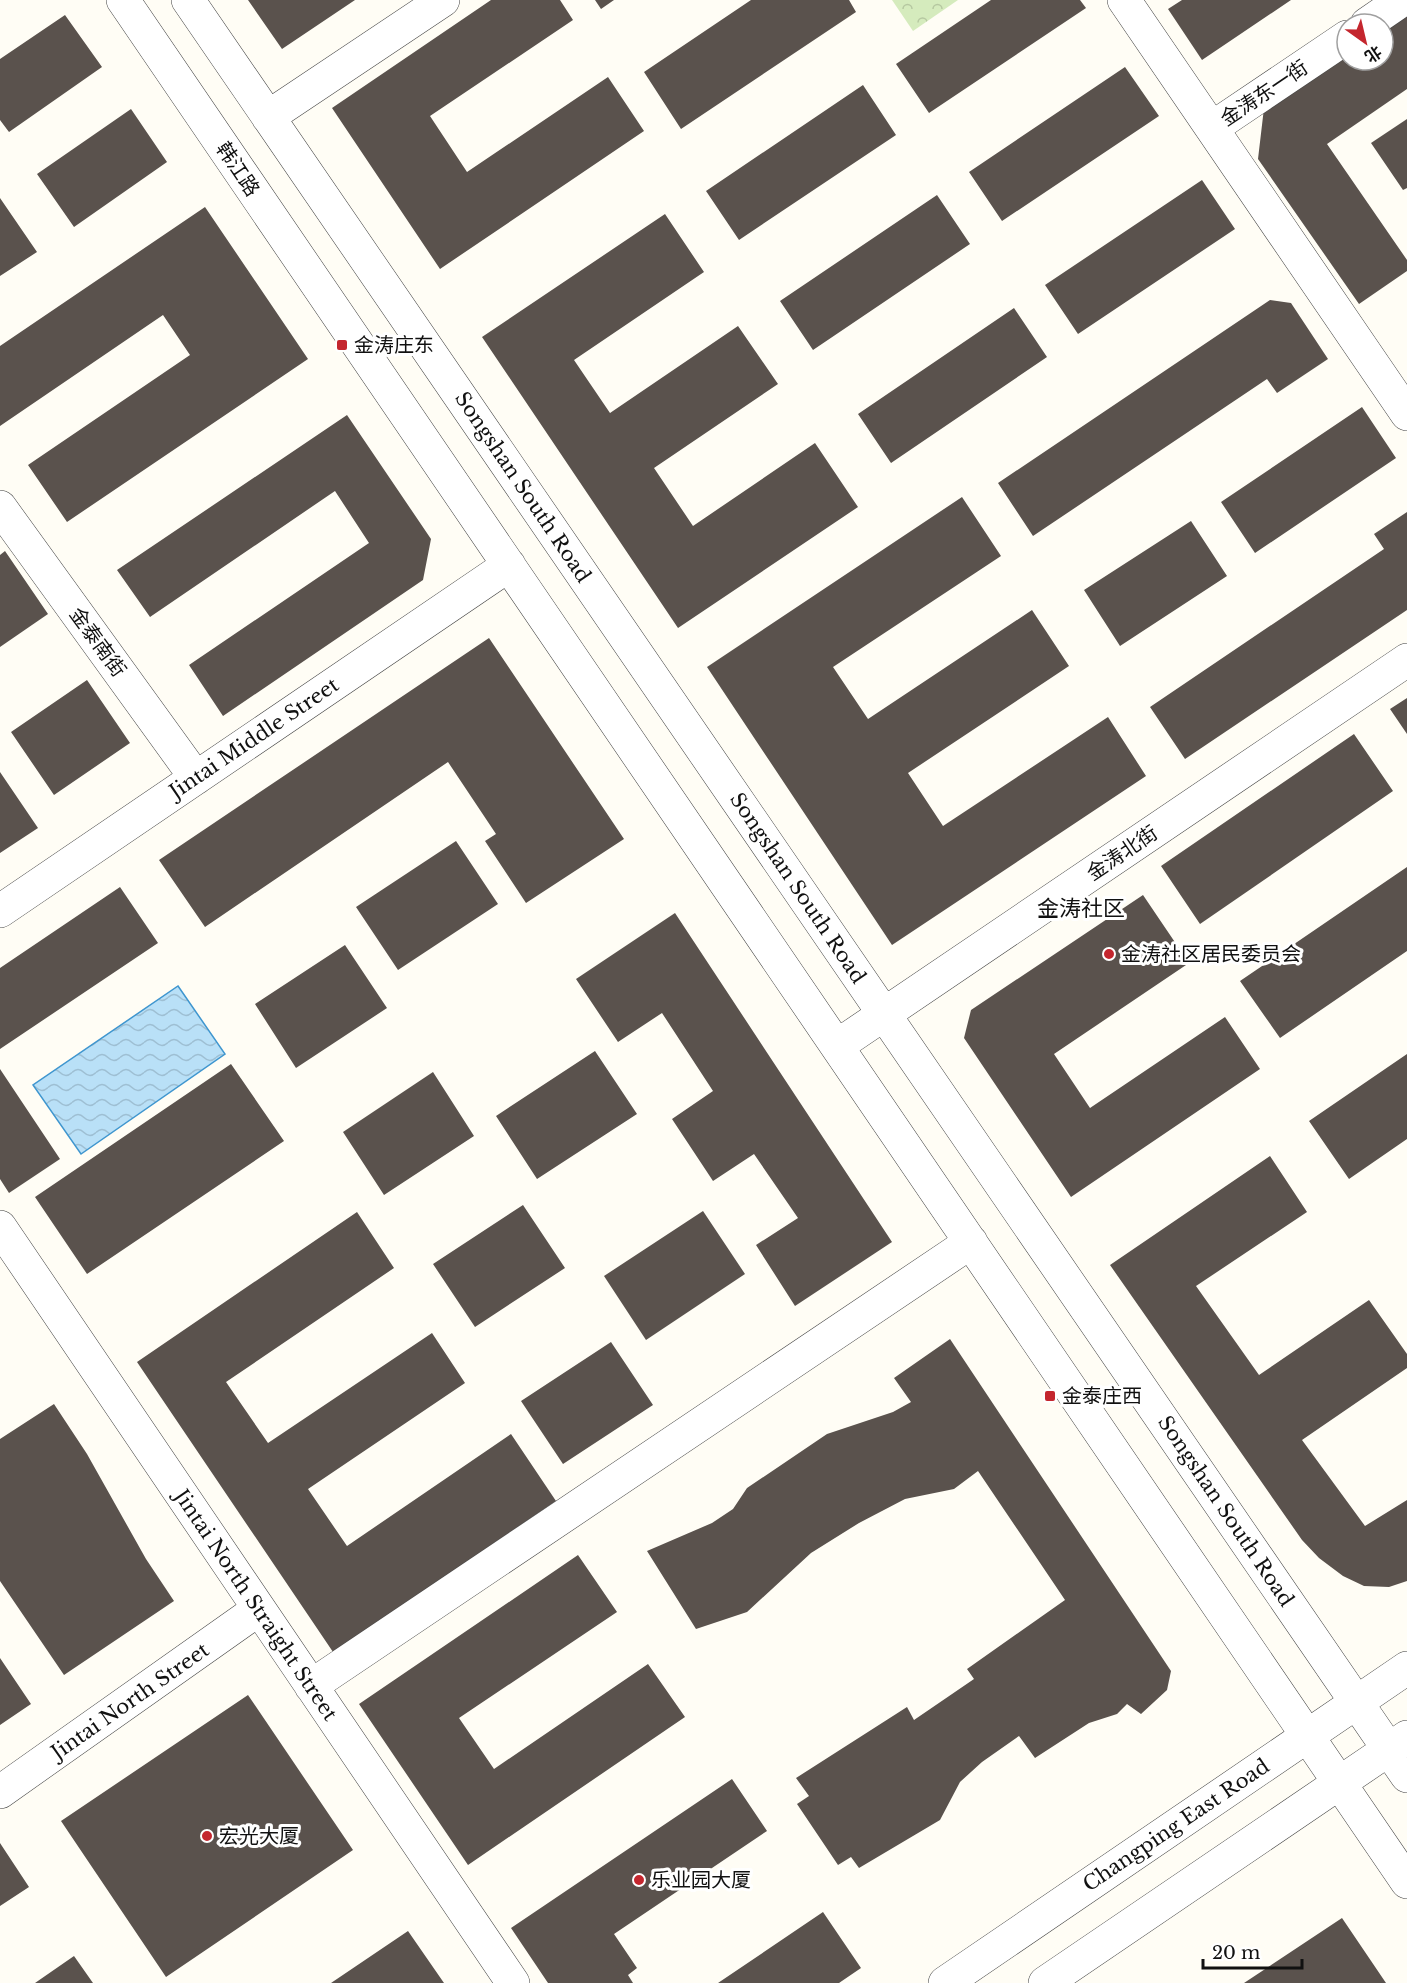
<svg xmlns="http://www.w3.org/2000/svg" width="1407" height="1983" viewBox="0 0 1407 1983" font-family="'Libre Baskerville','Noto Sans SC',serif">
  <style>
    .park { fill: url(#park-crowns) }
    .water { fill: url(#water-waves); stroke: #3f96cf; stroke-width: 1.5 }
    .building { fill: #5a524d }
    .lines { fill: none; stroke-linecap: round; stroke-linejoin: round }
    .minor-casing { stroke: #444; stroke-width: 34 }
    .minor { stroke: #fff; stroke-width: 33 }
    .poi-dot { fill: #c4262e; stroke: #fff; stroke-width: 2 }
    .labels { text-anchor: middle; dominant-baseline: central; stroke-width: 6; stroke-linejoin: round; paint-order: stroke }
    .street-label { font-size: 20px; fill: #111; stroke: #fff }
    .poi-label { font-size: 20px; fill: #111; stroke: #fff; text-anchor: start }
    .quarter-label { font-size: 22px; fill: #111; stroke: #fff }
  </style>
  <defs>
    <pattern id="park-crowns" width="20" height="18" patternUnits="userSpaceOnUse" patternTransform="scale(1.5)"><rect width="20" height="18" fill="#d5ebbd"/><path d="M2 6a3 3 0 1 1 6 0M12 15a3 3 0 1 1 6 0" fill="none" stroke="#b6c8a1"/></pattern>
    <pattern id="water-waves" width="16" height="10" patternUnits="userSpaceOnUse" patternTransform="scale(1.5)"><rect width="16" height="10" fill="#b9e0f7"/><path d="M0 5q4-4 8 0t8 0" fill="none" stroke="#9ebfd3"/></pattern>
  </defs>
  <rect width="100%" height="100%" fill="#fffdf5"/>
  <path class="park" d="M892,0H958L913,31Z"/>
  <path class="water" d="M178,986L225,1054L81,1154L33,1085Z"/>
  <path class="building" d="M248,0H355L282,49Z
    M491,0H560L573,20L430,116L467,172L608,77L644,131L440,269L332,108Z
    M595,0H614L601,9Z
    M751,0H849L856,12L681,129L644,72Z
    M991,0H1080L1086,8L929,113L896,64Z
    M1182,0H1291L1202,60L1168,9Z
    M1407,9V89L1327,144L1407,260V271L1359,304L1258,159L1264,108L1347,50V60H1383V25Z
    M65,15L102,67L9,132L0,120V59Z
    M1125,67L1159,116L1002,221L969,172Z
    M863,85L896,135L739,240L706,191Z
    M131,109L167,162L74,227L37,174Z
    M1407,119V188L1403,190L1371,143Z
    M1202,180L1235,229L1078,334L1045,285Z
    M937,195L970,244L813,350L780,301Z
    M0,198L37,252L0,276Z
    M205,207L308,359L67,522L28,465L190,355L163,315L0,426V346Z
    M665,214L704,272L574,360L610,413L738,326L778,384L654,468L693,526L815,443L858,507L678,628L482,337Z
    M1270,300L1291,303L1328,359L1277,393L1267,379L1033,536L998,483Z
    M1014,308L1047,357L891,463L858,414Z
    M1362,407L1396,458L1255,553L1221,502Z
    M347,415L431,539L423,580L223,716L189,665L369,543L335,491L150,617L117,570Z
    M962,497L1001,556L833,667L868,719L1032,610L1069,666L908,773L943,826L1108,717L1146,776L892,945L707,667Z
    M1407,512V610L1185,759L1150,707L1384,549L1374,534Z
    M1191,521L1227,576L1120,646L1084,590Z
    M5,551L48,614L0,647V555Z
    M489,638L624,839L526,903L485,841L496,834L448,762L205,927L159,860Z
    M87,680L130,743L54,795L11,732Z
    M1407,698V734L1390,709Z
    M1354,734L1393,791L1200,924L1161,866Z
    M0,772L38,828L0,853Z
    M456,841L498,904L398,970L356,907Z
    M1407,867V951L1280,1038L1240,981Z
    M120,887L158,943L0,1049V968Z
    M1143,895L1189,963L1054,1054L1090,1108L1225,1017L1260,1069L1071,1197L964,1038L971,1010Z
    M675,913L892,1242L795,1306L756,1245L798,1218L754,1154L713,1181L672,1119L713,1091L662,1013L618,1042L576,979Z
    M345,945L387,1008L296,1068L255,1004Z
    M595,1051L637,1114L537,1179L496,1116Z
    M1407,1054V1139L1349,1179L1309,1121Z
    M231,1064L284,1141L87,1274L35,1197Z
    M0,1069L60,1159L9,1193L0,1179Z
    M433,1072L474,1136L384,1195L343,1132Z
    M1270,1156L1307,1212L1196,1286L1259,1375L1369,1300L1407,1354V1368L1302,1440L1365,1526L1407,1500V1581L1389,1587L1364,1586L1343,1576L1319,1558L1302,1540L1110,1265Z
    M523,1205L565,1268L475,1327L433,1264Z
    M703,1211L745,1274L646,1340L604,1276Z
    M357,1212L394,1268L226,1382L268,1443L432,1333L465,1383L308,1489L347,1546L511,1434L556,1501L333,1652L137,1362Z
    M950,1339L1171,1671L1167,1690L1141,1714L1127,1704L1117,1714L1089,1723L1035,1758L1019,1736L982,1762L960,1782L940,1820L859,1868L851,1857L838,1865L797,1804L809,1796L796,1778L907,1707L914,1720L974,1679L967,1669L1065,1600L978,1471L954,1489L905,1499L859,1523L811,1553L747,1612L696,1629L647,1551L712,1523L733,1509L747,1488L827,1434L893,1412L911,1402L894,1378Z
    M611,1342L653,1405L563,1464L521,1401Z
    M54,1404L87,1454L146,1559L174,1601L64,1675L0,1581V1439Z
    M578,1555L617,1612L459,1718L494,1769L648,1664L685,1717L468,1865L359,1704Z
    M0,1658L31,1704L0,1725Z
    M248,1695L353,1850L166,1977L61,1821Z
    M732,1779L767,1831L614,1934L637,1968L628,1975L633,1983H548L511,1928Z
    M0,1843L29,1887L0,1906Z
    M823,1912L861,1968L839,1983H718Z
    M1342,1918L1386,1983H1244Z
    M408,1931L444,1983H331Z
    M74,1956L93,1983H35Z"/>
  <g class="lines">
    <g class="minor-casing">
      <path id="minor" d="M123,0L1407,1882
        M188,0L1407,1776
        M1124,0L1407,414
        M1367,24L1402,0
        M268,117L443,0
        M1212,128L1347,37
        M0,507L196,778
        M0,911L509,565
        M837,1046L1407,660
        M0,1227L513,1983
        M311,1686L971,1242
        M0,1792L259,1609
        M945,1983L1407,1668
        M1045,1983L1407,1737"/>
    </g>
    <use href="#minor" class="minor"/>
  </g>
  <g class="poi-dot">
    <rect x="336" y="339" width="12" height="12" rx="3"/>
    <circle cx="1109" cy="954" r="6"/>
    <rect x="1044" y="1390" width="12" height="12" rx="3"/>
    <circle cx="207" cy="1836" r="6"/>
    <circle cx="639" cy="1880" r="6"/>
  </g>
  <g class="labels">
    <g class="street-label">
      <text transform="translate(1264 93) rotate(-34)">金涛东一街</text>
      <text transform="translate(238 169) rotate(56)">韩江路</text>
      <text transform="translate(523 487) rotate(56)">Songshan South Road</text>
      <text transform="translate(98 642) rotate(54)">金泰南街</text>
      <text transform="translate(254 738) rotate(-34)">Jintai Middle Street</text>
      <text transform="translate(1122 853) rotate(-34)">金涛北街</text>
      <text transform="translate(798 888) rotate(56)">Songshan South Road</text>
      <text transform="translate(1226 1511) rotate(56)">Songshan South Road</text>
      <text transform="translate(256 1605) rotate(56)">Jintai North Straight Street</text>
      <text transform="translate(130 1701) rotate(-35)">Jintai North Street</text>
      <text transform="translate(1176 1825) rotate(-34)">Changping East Road</text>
    </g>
    <g class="poi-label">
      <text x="354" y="345">金涛庄东</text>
      <text x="1121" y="954">金涛社区居民委员会</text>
      <text x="1062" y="1396">金泰庄西</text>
      <text x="219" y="1836">宏光大厦</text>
      <text x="651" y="1880">乐业园大厦</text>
    </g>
    <g class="quarter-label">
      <text x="1081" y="908">金涛社区</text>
    </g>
  </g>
  <g transform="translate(1365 42) rotate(146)"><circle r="28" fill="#ffffff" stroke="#a0a0a0" stroke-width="1.5"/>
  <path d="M0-4.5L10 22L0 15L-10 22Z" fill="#c4262e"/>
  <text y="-9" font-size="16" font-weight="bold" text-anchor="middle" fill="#111111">北</text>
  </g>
  <path d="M1203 1959v9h99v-9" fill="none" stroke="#111111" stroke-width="3"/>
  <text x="1212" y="1959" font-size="18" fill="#111111" stroke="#ffffff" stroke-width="4.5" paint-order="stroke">20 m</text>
</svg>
